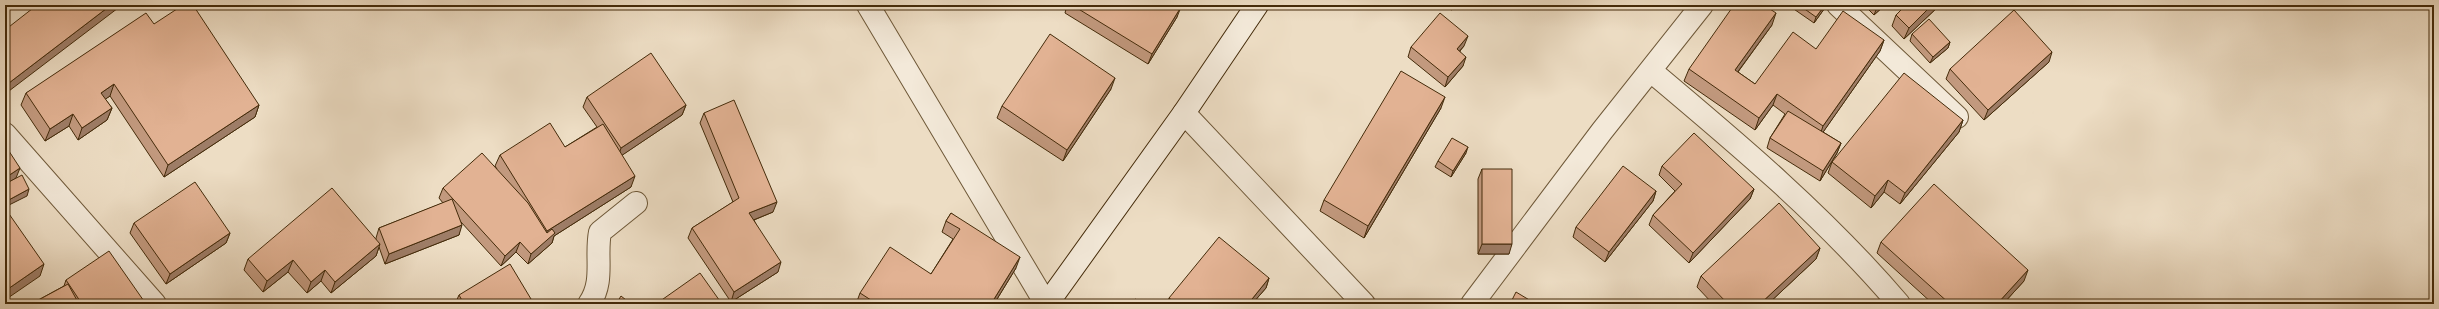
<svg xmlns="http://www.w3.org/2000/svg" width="2439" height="309" viewBox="0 0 2439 309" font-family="Vollkorn,serif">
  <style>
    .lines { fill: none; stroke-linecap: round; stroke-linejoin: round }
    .street-casing { stroke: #6e5838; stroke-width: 24 }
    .secondary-casing { stroke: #442b0a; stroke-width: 24 }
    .street { stroke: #f3e9d9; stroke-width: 22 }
    .secondary { stroke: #f3e9d9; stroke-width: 22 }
    .wall { fill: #c2997e; stroke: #442b0a }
    .shaded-wall { fill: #9e7d67; stroke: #442b0a }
    .building { fill: #e2b293; stroke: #442b0a }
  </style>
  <rect width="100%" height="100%" fill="#edddc4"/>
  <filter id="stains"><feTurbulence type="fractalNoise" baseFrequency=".005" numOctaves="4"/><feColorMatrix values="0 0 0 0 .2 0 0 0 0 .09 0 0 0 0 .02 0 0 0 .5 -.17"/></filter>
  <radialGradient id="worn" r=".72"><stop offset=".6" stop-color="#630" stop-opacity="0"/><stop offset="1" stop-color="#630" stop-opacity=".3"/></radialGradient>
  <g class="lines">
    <g class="street-casing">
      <path id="street" d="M868,5L1046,304
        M1838,5L1957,117
        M1651,71C1738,144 1825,217 1899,304
        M1184,113L1364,304
        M5,134L155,304
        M589,304C605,281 595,257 600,232L636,203
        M1472,304L1602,131L1702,5"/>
    </g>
    <g class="secondary-casing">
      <path id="secondary" d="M1047,304L1184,113L1257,5"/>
    </g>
    <use href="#street" class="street"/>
    <use href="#secondary" class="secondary"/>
  </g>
  <path class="wall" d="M1067,5H1178L1177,17L1148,64L1065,13Z
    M1439,5H1454L1452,10Z
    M1788,5H1827L1814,23Z
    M1864,5H1885L1874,15Z
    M1901,5H1940L1904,39L1892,26L1896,15L1904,7Z
    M154,24L259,105L255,117L164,177L110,96L105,99L112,108L107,120L78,140L69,126L45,141L21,105L26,93Z
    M1772,25L1738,72L1755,84L1816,49L1884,40L1880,51L1823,132L1841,143L1837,153L1820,181L1767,148L1770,138L1785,114L1773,105L1755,130L1684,81L1689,69Z
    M1912,34L1950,42L1948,48L1930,63L1910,41Z
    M1464,46L1460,51L1463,66L1445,87L1408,57L1411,47Z
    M2049,62L1984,120L1946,79L1950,69Z
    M1111,89L1063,161L997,118L1002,106Z
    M587,97L686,105L682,115L622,155L631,187L554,236L552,243L528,264L516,252L501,266L461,222L459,235L385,264L379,247L376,256L331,293L321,281L307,293L288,272L263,292L244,270L248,259L376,240V238L379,228L443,203L439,198L443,188L497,169L495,166L500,155L565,147L597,127L583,107Z
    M1441,108L1364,238L1320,211L1324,200Z
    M704,113L773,212L754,220L778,272L731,302L688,238L692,228L733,202L700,123Z
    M1963,120L1959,132L1900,204L1884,192L1871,208L1828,173L1832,162Z
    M1466,153L1451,177L1435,167L1438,161Z
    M1662,166L1754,189L1750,199L1689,263L1649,225L1653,215L1675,191L1659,175Z
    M1482,169L1509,254H1478V179Z
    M1656,191L1653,201L1605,262L1573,237L1576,227Z
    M951,213L1016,268L994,304H856L860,293L931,274L953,239L942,232L946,221Z
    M134,223L230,233L226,243L166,284L130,233Z
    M1881,242L2024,281L2003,304H1933L1877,253Z
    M1820,248L1816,259L1768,304H1713L1697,287L1701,276Z
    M1269,278L1266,288L1252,304H1167L1169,298Z
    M66,280L146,304H31L64,286Z
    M459,295L534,304H455Z"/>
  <path class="shaded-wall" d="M111,5H122L5,94V86Z
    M1825,5H1827L1814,23L1816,17Z
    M1878,5H1885L1874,15Z
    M1932,5H1940L1904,39L1909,28Z
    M1181,7L1177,17L1148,64L1152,54Z
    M1776,13L1772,25L1731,81L1735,70Z
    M1468,36L1464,46L1453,58L1457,49Z
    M1884,40L1880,51L1819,138L1823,126Z
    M1950,42L1948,48L1930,63L1933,57Z
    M2052,52L2049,62L1984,120L1988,110Z
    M1466,57L1463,66L1445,87L1448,77Z
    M1115,78L1111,89L1063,161L1067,150Z
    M114,84L110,96L97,105L101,93Z
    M1777,94L1773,105L1755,130L1759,118Z
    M1445,97L1441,108L1364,238L1368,226Z
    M259,105L255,117L164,177L168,165Z
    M686,105L682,115L618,158L621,148Z
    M112,108L107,120L78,140L82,128Z
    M73,114L69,126L45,141L50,129Z
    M1963,120L1959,132L1900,204L1905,193Z
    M1841,143L1837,153L1820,181L1823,171Z
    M1468,147L1466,153L1451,177L1453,171Z
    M20,168L16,178L5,185V178Z
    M635,176L631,187L554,236L552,243L528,264L531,254L543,243L547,231Z
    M1888,180L1884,192L1871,208L1875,196Z
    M29,189L27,196L5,207V202Z
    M1754,189L1750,199L1689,263L1693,253Z
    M1656,191L1653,201L1605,262L1609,252Z
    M777,202L773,212L746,223L749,213Z
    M462,225L459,235L385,264L389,254Z
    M230,233L226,243L166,284L170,274Z
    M520,242L516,252L501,266L505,256Z
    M380,244L376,256L331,293L335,282Z
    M1482,244H1512L1509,254H1478Z
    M1820,248L1816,259L1768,304H1760Z
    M1020,257L1016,268L994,304H991Z
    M293,260L288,272L263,292L267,281Z
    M781,262L778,272L731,302L734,292Z
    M44,264L40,276L5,300V291Z
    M325,270L321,281L307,293L311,282Z
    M2028,270L2024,281L2003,304H1997Z
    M1269,278L1266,288L1252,304H1248Z"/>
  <path class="building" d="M37,5H111L5,86V30Z
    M183,5H193L259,105L168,165L114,84L101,93L112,108L82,128L73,114L50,129L26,93L146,13L154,24Z
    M1072,5H1178L1181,7L1152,54Z
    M1734,5H1764L1776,13L1735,70L1755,84L1793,32L1816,49L1843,11L1884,40L1823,126L1777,94L1759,118L1689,69Z
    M1799,5H1825L1816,17Z
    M1906,5H1932L1909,28L1896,15Z
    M2014,10L2052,52L1988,110L1950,69Z
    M1440,13L1468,36L1457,49L1466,57L1448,77L1411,47Z
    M1929,19L1950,42L1933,57L1912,34Z
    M1050,34L1115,78L1067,150L1002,106Z
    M651,53L686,105L621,148L587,97Z
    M1401,71L1445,97L1368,226L1324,200Z
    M1904,73L1963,120L1905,193L1888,180L1875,196L1832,162Z
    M734,100L777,202L749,213L781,262L734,292L692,228L739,198L704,113Z
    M1788,111L1841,143L1823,171L1770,138Z
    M550,123L565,147L603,124L635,176L547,231L500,155Z
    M1694,133L1754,189L1693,253L1653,215L1682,184L1662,166Z
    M1452,138L1468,147L1453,171L1438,161Z
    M5,145L20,168L5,178Z
    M482,153L528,203L547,233L552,229L555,233L531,254L520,242L505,256L443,188Z
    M1623,166L1656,191L1609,252L1576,227Z
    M1482,169H1512V244H1482Z
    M22,175L29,189L5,202V184Z
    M195,182L230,233L170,274L134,223Z
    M1934,184L2028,270L1997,304H1950L1881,242Z
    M332,188L380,244L335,282L325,270L311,282L293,260L267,281L248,259Z
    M452,199L462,225L389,254L379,228Z
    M1779,203L1820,248L1760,304H1728L1701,276Z
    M7,211L44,264L5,291V212Z
    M951,213L1020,257L991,304H873L874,302L860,293L890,247L931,274L960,229L946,221Z
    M1219,237L1269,278L1248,304H1177L1169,298Z
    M109,251L146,304H82L66,280Z
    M510,264L534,304H464L459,295Z
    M700,273L722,304H656Z
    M68,284L79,304H31Z
    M1516,292L1536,304H1510Z
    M621,296L631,304H616Z
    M1135,299L1147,304H1132Z"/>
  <rect width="2439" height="309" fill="none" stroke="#edddc4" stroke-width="20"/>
  <rect x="6" y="6" width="2427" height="297" fill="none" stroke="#442b0a" stroke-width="2"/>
  <rect x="10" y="10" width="2419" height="289" fill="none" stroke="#442b0a"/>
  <rect width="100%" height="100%" filter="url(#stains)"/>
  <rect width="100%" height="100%" fill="url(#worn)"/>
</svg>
